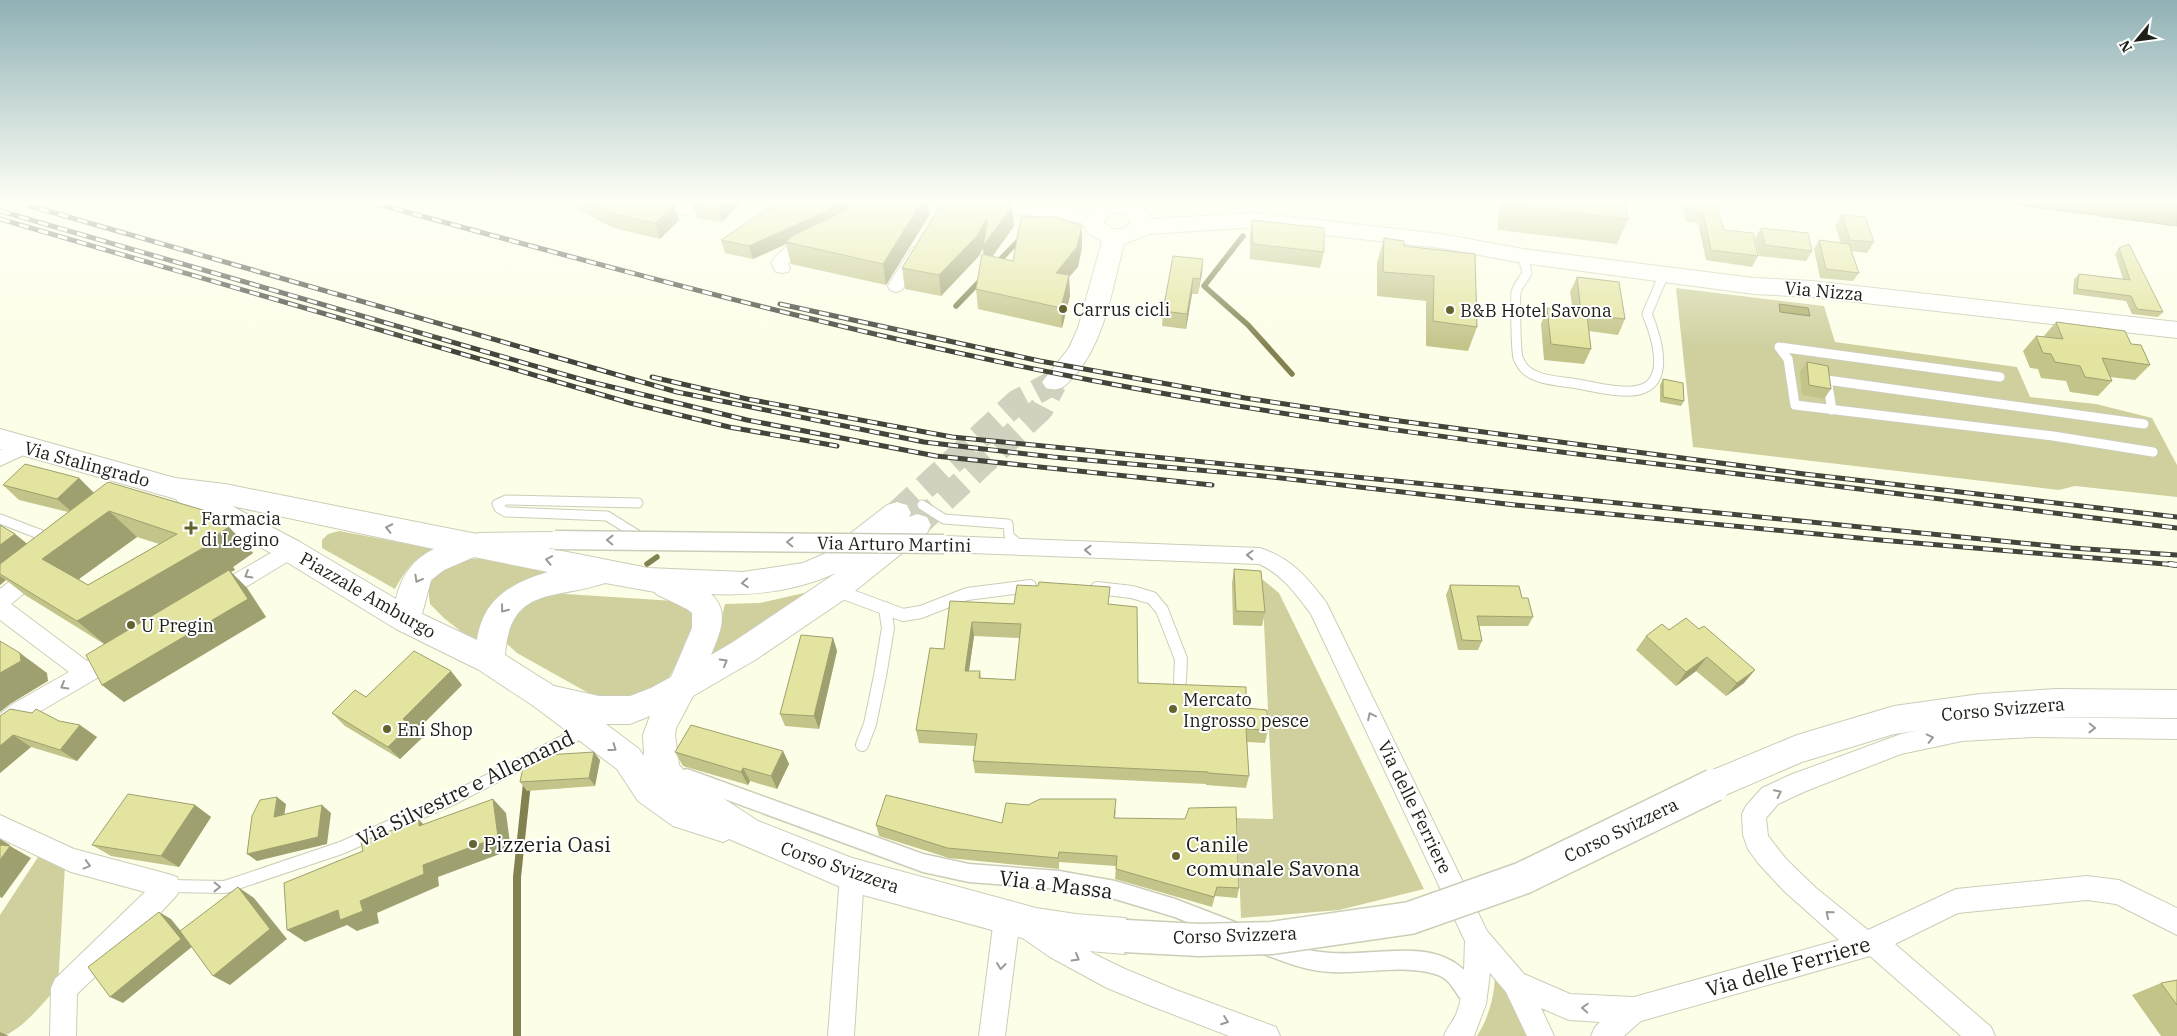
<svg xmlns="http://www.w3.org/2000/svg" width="2177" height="1036" viewBox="0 0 2177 1036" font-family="'IBM Plex Serif',serif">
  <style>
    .green { fill: #cfd09e }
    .water { fill: #adad6a; stroke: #828251 }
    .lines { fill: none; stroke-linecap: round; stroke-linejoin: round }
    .stream-far1 { stroke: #828251; stroke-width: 5.5 }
    .stream { stroke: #828251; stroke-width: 8 }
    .primary-tunnel { stroke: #d0d1be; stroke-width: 25; stroke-dasharray: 25 12; stroke-linecap: butt }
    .service-far1-casing { stroke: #cccdb8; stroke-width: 11 }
    .service-casing { stroke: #cccdb8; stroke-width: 14 }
    .pedestrian-casing { stroke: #cccdb8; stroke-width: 3 }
    .minor-casing { stroke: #cccdb8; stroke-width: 2 }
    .primary-casing { stroke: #cccdb8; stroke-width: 2 }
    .service-far1 { stroke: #fff; stroke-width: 9 }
    .service { stroke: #fff; stroke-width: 12 }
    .pedestrian { fill: #fff; fill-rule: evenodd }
    .minor { fill: #fff; fill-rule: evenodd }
    .primary { fill: #fff; fill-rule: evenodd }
    .rail-far1-casing { stroke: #44453a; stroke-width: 5 }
    .rail-casing { stroke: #44453a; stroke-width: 6 }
    .rail-far1 { stroke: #fff; stroke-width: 3; stroke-dasharray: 10; stroke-linecap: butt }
    .rail { stroke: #fff; stroke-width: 4.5; stroke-dasharray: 13; stroke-linecap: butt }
    .minor-bridge-casing { stroke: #cccdb8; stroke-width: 21; stroke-linecap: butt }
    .primary-bridge-casing { stroke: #cccdb8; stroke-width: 35; stroke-linecap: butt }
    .minor-bridge { stroke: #fff; stroke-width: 18 }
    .primary-bridge { stroke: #fff; stroke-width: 32 }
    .wall { fill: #c3c489; fill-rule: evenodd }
    .shaded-wall { fill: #9fa06f }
    .building { fill: #e3e49f; stroke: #9fa06f; fill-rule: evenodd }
    .oneway { stroke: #9a9a97 }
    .poi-dot { fill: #636330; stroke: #fff; stroke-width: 2 }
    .labels { text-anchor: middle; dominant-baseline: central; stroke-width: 4; stroke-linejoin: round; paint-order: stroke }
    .street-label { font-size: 18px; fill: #1e1f17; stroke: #fff }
    .poi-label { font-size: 18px; fill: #1e1f17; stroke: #fff; text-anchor: start }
    .near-street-label { font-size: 21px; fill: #1e1f17; stroke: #fff }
    .near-poi-label { font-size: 21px; fill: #1e1f17; stroke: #fff; text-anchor: start }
  </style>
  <rect width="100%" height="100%" fill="#fdfee8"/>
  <path class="green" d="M1676,288L1824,306L1835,342L2017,367L2030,397L2096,404L2152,418L2177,465V497L2075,486L2059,490L1693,447Z
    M339,531L435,549C414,558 406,569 395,589L322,548V540L328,534Z
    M484,558L559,571C546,577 503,593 495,601C484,612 478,628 476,643L445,619L430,604L428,586C446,562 455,560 484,558Z
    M1262,579L1279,593L1424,889L1339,910L1241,918L1237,818L1273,819Z
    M813,591L712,657L725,604L760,603Z
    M551,593L674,601C688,607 695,612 698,628L665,684L608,704L517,653L506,643L508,615L518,605Z
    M40,854L65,866L58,986C47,999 17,1036 0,1036V915Z
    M1495,972L1528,1036H1477C1489,1017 1495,995 1495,972Z"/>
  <path class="water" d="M2003,203H2177V226Z
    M1779,304L1808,308L1810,316L1780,312Z"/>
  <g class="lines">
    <path class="stream-far1" d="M1243,236L1204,286L1248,325L1292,374
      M996,264L1022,237
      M956,306L981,280
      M647,564L657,557"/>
    <path class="stream" d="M517,1036V877L527,783"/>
    <path class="primary-tunnel" d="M897,513L1017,402L1055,382
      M917,525L1041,409L1054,384"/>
    <g class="service-far1-casing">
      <path id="service-far1" d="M668,209L684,211L698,203
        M1523,256L1527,273C1524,279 1517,286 1516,293C1515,302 1516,350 1518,358C1519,360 1522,366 1524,368C1535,381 1562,381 1578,384C1594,387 1626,395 1642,389C1671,379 1655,333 1647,314L1664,274
        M1779,347L1788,359L1795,405L2053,436L2153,452
        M1779,347L2000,377
        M1832,410L1827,380L2144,424
        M638,503L506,500L497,504L499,508L506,512L607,516L644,539
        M922,505L944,519L1008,524L1009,536L1021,546
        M0,519L52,539"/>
    </g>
    <g class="service-casing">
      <path id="service" d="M1097,588L1132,592L1152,598L1162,610L1181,659L1180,681
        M838,591L903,615L921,612L967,594L1030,586
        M862,745L870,724L880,676L888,628L885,608
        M168,886L225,887L341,848L454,798L584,731"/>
    </g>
    <g class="pedestrian-casing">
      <path id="pedestrian" d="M687,769L923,854L969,864L1059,871L1115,881L1175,899L1240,924L1243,931L1240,938L1233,941L1175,917L1115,899L1059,889L969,882L923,872L681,783L678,777L681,771Z
        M1268,936C1289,945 1308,952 1331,953C1388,957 1454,929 1483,999L1480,1006L1473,1009C1456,1002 1455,979 1435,974C1401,964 1366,974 1331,972C1306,971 1284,962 1261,953L1258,946L1261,939Z"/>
    </g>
    <g class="minor-casing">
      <path id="minor" d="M811,236L817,237L819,241C814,250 796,255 788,264L790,268L788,272L782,273L776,272L771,263C779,249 796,240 811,236Z
        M918,247L924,248L926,252L902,290L896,292L890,290L888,286L890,282L912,248Z
        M23,440L30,442L33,447L30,452L0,466V450Z
        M555,532L562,534L565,540L562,546L555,548L479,549L472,547L469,541L472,535L479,533Z
        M944,536L1260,548C1291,558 1307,577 1326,602L1487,931L1524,974L1570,994L1634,997L1839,940L1784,891L1758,863L1748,849L1743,835L1742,814L1746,806L1762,788L1790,775L1901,734L1962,721L2033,717L2177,719V739L2033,737L1962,741L1901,754L1806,791L1778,804L1766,818L1768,836L1787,860L1816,888L1868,930L1956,889L2087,876L2119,880L2177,908V935L2116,904L2087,900L1958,913L1895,944L1991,1027L1995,1036H1961L1870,956L1641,1021L1624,1036H1591L1595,1027L1600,1022L1569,1020L1541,1008L1554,1036H1527L1506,992L1490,973L1486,1004L1474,1036H1444C1447,1027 1454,1021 1457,1012C1465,990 1464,964 1465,941L1311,614C1296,594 1282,574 1259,564L944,552L937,550L934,544L937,538Z
        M290,542L297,544L300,550L297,556L224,600L217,603L210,600L206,594L210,588Z
        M37,563L44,565L47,571L44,577L11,604L87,661L115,647L123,649L126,656L123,663L27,719L8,735L0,738V714L11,705L69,672L0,620V589L30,565Z
        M0,815L74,849L168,874L177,877L180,886L177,895L151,923L77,994L76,1036H50L51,988L55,979L145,892L71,872L0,838Z
        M852,863L861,866L864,875L854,1036H828L840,875L843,866Z
        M1007,905L1016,909L1020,918L1005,1036H979L994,918L998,909Z
        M1033,917L1096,955L1125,969L1176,990L1276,1027L1280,1036H1229L1146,1004L1107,988L1050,957L1024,939L1020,930L1024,921Z"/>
    </g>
    <g class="primary-casing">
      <path id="primary" d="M980,203H1039L1088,210L1099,203H1135L1148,211L1152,219L1255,213L1441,234L1523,249L1754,278L1812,281L2177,322V338L1812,297L1754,294L1523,263L1441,248L1255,227L1149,234L1124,244C1112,288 1106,337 1077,373C1067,384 1062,393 1046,388L1042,382L1069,348L1078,328L1102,241L1089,234L1082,223L991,210L983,208ZM1113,213C1121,213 1129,215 1131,223L1122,229H1113L1104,223L1106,217Z
        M0,429L175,478L225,484L648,568L743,572L803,563L824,554L887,505L897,502L907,505L911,513L909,517L917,514L927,517L931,525L927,533L845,599L755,660L693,696L676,728L675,735L679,765L689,776L758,821L852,858L1036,908L1076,914L1125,918L1137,924L1143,936L1137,948L1125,954L1076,950L1036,942L852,892L729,839L723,842L673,826L638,801L617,769L535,707L479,670L396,629L280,558L178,502L176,499L0,449ZM232,506L434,549C412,560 402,575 396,599L300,542ZM474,557L548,572C511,583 483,599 477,640L422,614L431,580L444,570ZM836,573L733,642L711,655C719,635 731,612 711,594C754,596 796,591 836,573ZM605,583L655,592L656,594L687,609L692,613V628L671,677L651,688L630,696H599L554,686L505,655C510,585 556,600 605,583ZM650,716L643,735L644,756L639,749L606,724H630Z
        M2056,689L2177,690V718L2056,717L1980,722L1894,734L1802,762L1714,800L1703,796L1698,785L1703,774L1797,735L1894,706L1980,694Z"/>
    </g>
    <use href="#service-far1" class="service-far1"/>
    <use href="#service" class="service"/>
    <use href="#pedestrian" class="pedestrian"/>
    <use href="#minor" class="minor"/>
    <use href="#primary" class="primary"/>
    <g class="rail-far1-casing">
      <path id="rail-far1" d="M20,203L677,392L924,442L1053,457L1254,475L1515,505L1880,540L2177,565
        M374,203C611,268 848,334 1090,380C1283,417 1478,442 1674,466C1841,487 2009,508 2177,528
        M0,211L583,380L747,420L936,456L1212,485
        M0,219L630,403L729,427L837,446
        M780,304L1040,361L1245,398L1392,420L1804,474L2177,517
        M652,377L747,399L952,437L2072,548L2177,555"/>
    </g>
    <g class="rail-casing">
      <path id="rail" d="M2169,564L2177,565"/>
    </g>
    <use href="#rail-far1" class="rail-far1"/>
    <use href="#rail" class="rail"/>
    <g class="minor-bridge-casing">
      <path id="minor-bridge" d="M555,540L944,544"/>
    </g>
    <g class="primary-bridge-casing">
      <path id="primary-bridge" d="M1125,936L1199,940L1272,938L1410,918L1523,878L1714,785"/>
    </g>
    <use href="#minor-bridge" class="minor-bridge"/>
    <use href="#primary-bridge" class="primary-bridge"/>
  </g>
  <path class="wall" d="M567,203H668L679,220L660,239L613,228Z
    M741,203L722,222L697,218L693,205Z
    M942,203L1014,226L992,257L1013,261L1082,226V247L1078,267L1069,277L1070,296L1062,328L978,309L976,289L984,255L983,248L979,256L941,296L905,289L902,268Z
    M1501,203H1625L1628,219L1617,244L1498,230V211Z
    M1682,203H1716L1724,230L1758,256L1752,267L1706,260L1698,223L1686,222Z
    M864,204L930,214L886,285L791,264L786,244L753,259L725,253L721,240Z
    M1842,215L1874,242L1867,253L1851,251L1859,273L1853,281L1820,278L1814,249L1819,240L1841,243L1835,226Z
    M1252,220L1324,252L1320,268L1250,259V235Z
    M1761,228L1812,251L1806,261L1759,256L1755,238Z
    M1384,238L1404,246L1475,254L1477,327L1468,351L1426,346V301L1377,296V263Z
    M2119,248L2163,312L2158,317L2132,314L2126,301L2073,294L2074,279L2079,274L2123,279L2115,254Z
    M1203,259L1198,294H1192L1186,329L1162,326L1163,311Z
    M1577,277L1625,319L1618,335L1589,331L1591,349L1584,364L1544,360L1541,324L1547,308L1573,311L1570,292Z
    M2056,322L2131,344L2150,365L2135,380L2110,377L2112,381L2098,396L2070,392L2066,381L2041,378L2038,369L2030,368L2023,351L2036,336L2043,337Z
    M1807,362L1831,389L1824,399L1802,395L1800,372Z
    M1663,379L1684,401L1681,406L1660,402V385Z
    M79,478L94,493L253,553L233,567L235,570L231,572L247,588L266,617L124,702L102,685L104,644L25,595L6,580L0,585V525L15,534L27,544L68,512L19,500L3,485ZM137,537L159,544L88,585L79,579Z
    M1234,569L1265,612L1262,626L1233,625L1232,583Z
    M1450,585L1522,598L1533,617L1528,626H1479L1482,641L1478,650H1458L1446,595Z
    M950,601L1014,604L1109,605L1138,683L1246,708L1268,730L1265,743L1247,742L1249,776L1246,788L1206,785V784L975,773L973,761L975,746L919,743L916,730L944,649ZM974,636L1020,638L1015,680L981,678L980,671H969Z
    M1669,630L1744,683L1726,696L1696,671L1676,686L1636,650L1646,636Z
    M833,638L837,651L819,729L785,726L780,714Z
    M462,685L416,731L422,738L400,759L345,726L332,713L366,697Z
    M0,716L59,721L97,737L77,761L31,747L0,773Z
    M783,751L789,764L777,789L750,781L748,785L683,766L675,752Z
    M600,760L595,786L527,791L520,782Z
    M195,805L211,817L179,867L111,856L92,845Z
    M1116,810L1115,818L1239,888L1237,898L1215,896L1212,907L1115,879L1116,866L1059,862V869L949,858L879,836L876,825L1002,823Z
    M2177,980V1036H2161L2132,995L2161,983Z"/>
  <path class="shaded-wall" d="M725,203H741L722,222L719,210Z
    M839,203H859L786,242V244L753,259L749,246Z
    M921,203H929L930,214L886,285L883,264Z
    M674,205L679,220L660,239L655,223Z
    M1012,206L1014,226L985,267L983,248L979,256L941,296L939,275L986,219L988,240Z
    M1082,226V247L1078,267L1069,277L1070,296L1062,328L1061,308L1056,273Z
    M1203,259L1202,274L1198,294L1200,279Z
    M1193,278L1192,294L1186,329L1187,314Z
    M79,478L94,493L73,513L57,499Z
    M109,511L137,537L72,584L42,559Z
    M229,527L253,553L233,567L235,570L231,572L247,588L266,617L124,702L102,685L107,646L77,621L208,541Z
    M15,534L41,555L0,574V545Z
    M0,576L6,580L0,585Z
    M972,622L974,636L967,684L965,671Z
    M833,638L837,651L819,729L814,716Z
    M20,653L47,673L48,681L10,704L0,712V673Z
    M1707,657L1696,671L1676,686L1686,672Z
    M1755,670L1744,683L1726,696L1737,683Z
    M451,671L462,685L416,731L422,738L400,759L388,747L403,719Z
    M80,725L97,737L77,761L60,750Z
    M13,735L31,747L0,773V746Z
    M783,751L789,764L777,789L771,776Z
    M594,752L600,760L595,786L589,778Z
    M743,768L750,781L748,785L741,772Z
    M277,797L286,804L283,824L274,817Z
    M493,799L506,813L511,850L438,877L439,886L377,913L379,923L357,931L347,925L305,942L287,930L360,901L423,865Z
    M195,805L211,817L179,867L161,856Z
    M322,805L331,813L327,844L257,861L247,854Z
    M419,820L433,833L419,826Z
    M0,839L10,845L4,854L0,852Z
    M10,846L31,858L2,898L0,897V860Z
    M238,887L254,898L287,939L230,985L213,976Z
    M159,912L171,919L193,946L123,1003L110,997Z
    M0,1032L9,1036H0Z"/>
  <path class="building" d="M589,203H668L674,205L655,223L607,212Z
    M695,203H725L719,210L693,205Z
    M776,203H839L831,209L749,246L721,240Z
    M854,203H864V204L865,203H921L883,264L786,242L792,236L844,211Z
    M942,203H998L1012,206L983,246L988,220L986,219L977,236L939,275L902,268Z
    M1507,203H1625L1628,219L1507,205Z
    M1689,203H1716L1724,230L1753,233L1758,256L1711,250L1703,213L1691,212Z
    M1842,215L1865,217L1874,242L1850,240Z
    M1021,217H1056L1082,226L1077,247L1056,273L1069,275L1061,308L976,289L982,254L1013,261Z
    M1252,220L1324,228V252L1253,244Z
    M1761,228L1808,233L1812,251L1765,245Z
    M1384,238L1404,241V246L1475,254L1477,327L1433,321L1434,276L1383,272Z
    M1819,240L1849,244L1859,273L1826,269Z
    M2129,244L2163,312L2137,309L2131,296L2077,289L2079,274L2130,280L2119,248Z
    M1173,256L1203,259L1200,279L1193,278L1187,314L1163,311Z
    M1577,277L1619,282L1625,319L1587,315L1591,349L1551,344L1547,308L1581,312Z
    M2056,322L2125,331L2131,344L2141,345L2150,365L2102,358L2112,381L2085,377L2080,366L2055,362L2051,354L2043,353L2036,336L2063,339Z
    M1807,362L1828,366L1831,389L1809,385Z
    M1663,379L1683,383L1684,401L1663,397Z
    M25,464L79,478L57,499L3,485Z
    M108,482L213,513L229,527L208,541L210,544L77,621L0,574V564ZM109,511L177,534L88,585L42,559Z
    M0,525L15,534L0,545Z
    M1234,569L1261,571L1265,612L1236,611Z
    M229,570L248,599L102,685L86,655Z
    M1039,582L1110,587L1108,604L1137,607L1138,683L1246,687V708L1267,710L1268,730L1246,729L1249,776L1208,773V772L973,761L977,734L916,730L930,648L944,649L950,601L1014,604L1017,585L1038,586ZM972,622L1021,624L1015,680L979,678L980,671H965Z
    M1450,585L1519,586L1522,598H1528L1533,617L1477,616L1482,641L1462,640Z
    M1686,618L1699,629L1704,626L1755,670L1737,683L1707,657L1686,672L1646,636L1662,624L1669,630Z
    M801,635L833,638L814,716L780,714Z
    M0,641L20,653L21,661L0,673Z
    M414,651L451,671L403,719L410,725L388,747L332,713L355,690L366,697Z
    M10,709L32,713L36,709L59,721L80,725L60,750L13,735L0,746V716Z
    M691,725L783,751L771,776L743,768L741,772L675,752Z
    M594,752L589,778L520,782L525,758L530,756Z
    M128,794L195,805L161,856L92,845Z
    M886,795L1002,823L1006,803L1028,805L1040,799H1116L1114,818L1185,819L1189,808L1236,807L1239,888L1217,887L1214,897L1116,869L1117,856L1059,852L1058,858L947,848L876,825Z
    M277,797L274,817L322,805L318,837L247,854L252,816L260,800Z
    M493,799L498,837L423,865L424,874L360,901L363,911L340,920L338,910L287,930L284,883L363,851L361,842L419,820V826Z
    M0,845L10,846L0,860Z
    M238,887L270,929L213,976L180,931Z
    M159,912L181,939L110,997L88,967Z
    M2177,980V1005L2161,983Z"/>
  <defs><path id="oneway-chevron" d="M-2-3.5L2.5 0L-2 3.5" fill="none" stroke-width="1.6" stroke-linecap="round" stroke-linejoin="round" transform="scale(1.25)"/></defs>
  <g class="oneway">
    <use href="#oneway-chevron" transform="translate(389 528) rotate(-168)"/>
    <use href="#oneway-chevron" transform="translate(610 540) rotate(-179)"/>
    <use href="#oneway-chevron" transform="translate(790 542) rotate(-179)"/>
    <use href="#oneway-chevron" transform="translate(1088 550) rotate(-178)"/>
    <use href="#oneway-chevron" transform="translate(1250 555) rotate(-178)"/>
    <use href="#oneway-chevron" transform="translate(549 560) rotate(-169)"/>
    <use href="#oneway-chevron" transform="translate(248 575) rotate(149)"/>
    <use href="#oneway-chevron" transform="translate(418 579) rotate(119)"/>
    <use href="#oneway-chevron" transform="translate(745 583) rotate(176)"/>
    <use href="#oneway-chevron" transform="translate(504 609) rotate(128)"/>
    <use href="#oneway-chevron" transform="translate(724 662) rotate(-30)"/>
    <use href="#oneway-chevron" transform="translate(64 686) rotate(150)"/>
    <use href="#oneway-chevron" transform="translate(1371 716) rotate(-116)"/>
    <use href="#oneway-chevron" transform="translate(2092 728) rotate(1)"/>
    <use href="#oneway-chevron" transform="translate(1930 738) rotate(-13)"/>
    <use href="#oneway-chevron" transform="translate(613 748) rotate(36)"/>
    <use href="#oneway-chevron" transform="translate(1778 793) rotate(-26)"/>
    <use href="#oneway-chevron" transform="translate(87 865) rotate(15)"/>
    <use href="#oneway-chevron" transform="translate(217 887) rotate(1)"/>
    <use href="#oneway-chevron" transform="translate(1829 914) rotate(-140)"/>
    <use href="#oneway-chevron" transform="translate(1076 958) rotate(30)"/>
    <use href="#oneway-chevron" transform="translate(1001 966) rotate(97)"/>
    <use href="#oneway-chevron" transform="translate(1585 1008) rotate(-177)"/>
    <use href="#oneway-chevron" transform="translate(1225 1021) rotate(20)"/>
  </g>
  <linearGradient id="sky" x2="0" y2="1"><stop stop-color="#90b1b6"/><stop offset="0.58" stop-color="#fefff5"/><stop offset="1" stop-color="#fefff5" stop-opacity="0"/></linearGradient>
  <rect width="2177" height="348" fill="url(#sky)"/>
  <g class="poi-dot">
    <circle cx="1063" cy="309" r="5"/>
    <circle cx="1450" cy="310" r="5"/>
    <path d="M188.5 520.5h5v5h5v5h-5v5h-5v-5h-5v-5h5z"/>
    <circle cx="131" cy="625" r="5"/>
    <circle cx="1173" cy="709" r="5"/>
    <circle cx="387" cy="729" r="5"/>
    <circle cx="473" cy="844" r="5"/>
    <circle cx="1176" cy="856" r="5"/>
  </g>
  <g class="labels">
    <g class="street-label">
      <text transform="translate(1824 291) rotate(5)">Via Nizza</text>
      <text transform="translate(87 464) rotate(15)">Via Stalingrado</text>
      <text transform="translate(894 544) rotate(1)">Via Arturo Martini</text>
      <text transform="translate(368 595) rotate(30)">Piazzale Amburgo</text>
      <text transform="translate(2003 709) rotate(-5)">Corso Svizzera</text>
      <text transform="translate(1415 807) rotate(64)">Via delle Ferriere</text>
      <text transform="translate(1621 830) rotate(-26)">Corso Svizzera</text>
      <text transform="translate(840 867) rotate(19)">Corso Svizzera</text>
      <text transform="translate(1235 935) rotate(-2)">Corso Svizzera</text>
    </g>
    <g class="poi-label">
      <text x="1073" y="309">Carrus cicli</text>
      <text x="1460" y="310">B&amp;B Hotel Savona</text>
      <text x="201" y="518">Farmacia<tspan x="201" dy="21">di Legino</tspan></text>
      <text x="141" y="625">U Pregin</text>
      <text x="1183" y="699">Mercato<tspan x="1183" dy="21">Ingrosso pesce</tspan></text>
      <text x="397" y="729">Eni Shop</text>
    </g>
    <g class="near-street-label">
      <text transform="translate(465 788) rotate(-26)">Via Silvestre e Allemand</text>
      <text transform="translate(1056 884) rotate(7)">Via a Massa</text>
      <text transform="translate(1788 966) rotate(-16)">Via delle Ferriere</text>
    </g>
    <g class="near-poi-label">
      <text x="483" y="844">Pizzeria Oasi</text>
      <text x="1186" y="844">Canile<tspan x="1186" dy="24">comunale Savona</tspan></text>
    </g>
  </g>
  <g transform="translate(2137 40) rotate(241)" stroke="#ffffff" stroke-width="4" paint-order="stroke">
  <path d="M0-4L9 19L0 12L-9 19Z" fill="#1e1f17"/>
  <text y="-8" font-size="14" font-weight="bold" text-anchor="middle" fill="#1e1f17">N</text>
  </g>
</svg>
